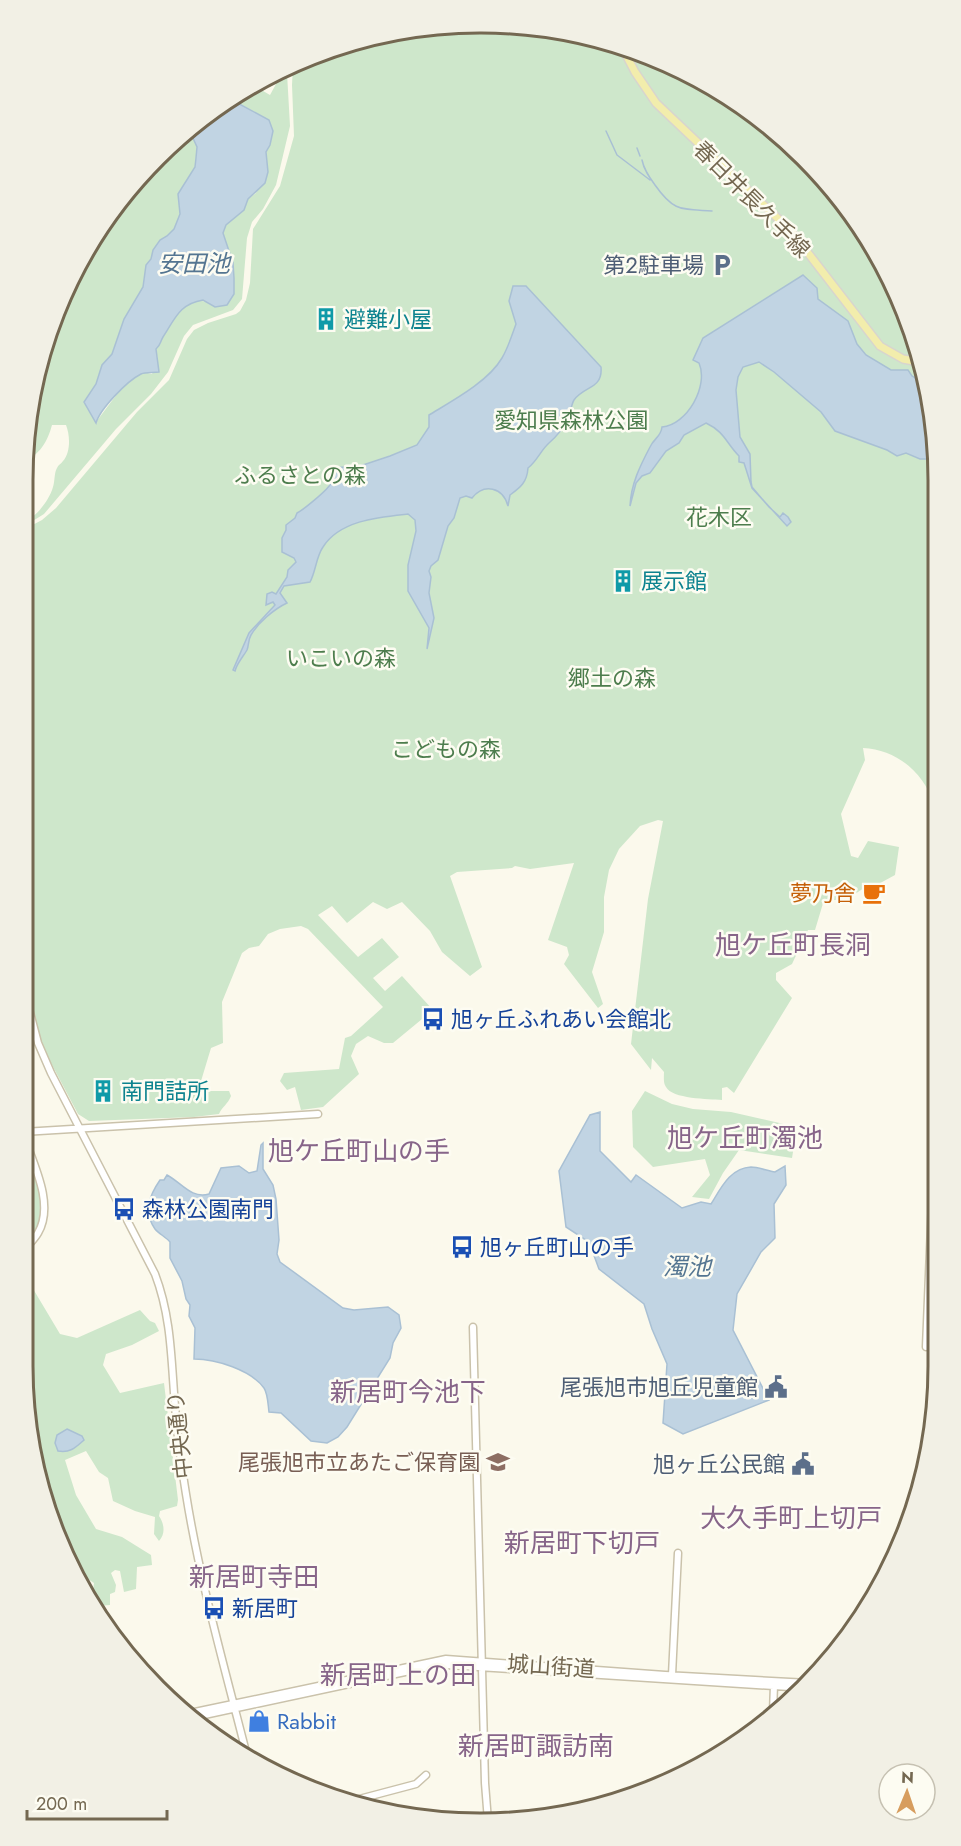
<svg xmlns="http://www.w3.org/2000/svg" width="961" height="1846" viewBox="0 0 961 1846" font-family="Jost,'Noto Sans JP',sans-serif">
  <style>
    .green { fill: #cee7cb }
    .water { fill: #c1d4e3; stroke: #a9c0d4; stroke-width: 1.5 }
    .lines { fill: none; stroke-linecap: round; stroke-linejoin: round }
    .stream { stroke: #a9c0d4; stroke-width: 1.5 }
    .secondary-casing { stroke: #cac2ab; stroke-width: 9 }
    .primary-casing { stroke: #d8d5ce; stroke-width: 10 }
    .secondary { stroke: #fff; stroke-width: 6 }
    .primary { stroke: #f2edac; stroke-width: 7 }
    .labels { text-anchor: middle; dominant-baseline: central; stroke-width: 5; stroke-linejoin: round; paint-order: stroke }
    .street-label { font-size: 22px; fill: #746851; stroke: #fdfcf2 }
    .service-label { font-size: 22px; fill: #4e5e75; stroke: #fdfcf2; text-anchor: end }
    .culture-label { font-size: 22px; fill: #0d838f; stroke: #fdfcf2; text-anchor: start }
    .park-label { font-size: 22px; fill: #4d7d4d; stroke: #fdfcf2 }
    .food-label { font-size: 22px; fill: #c56008; stroke: #fdfcf2; text-anchor: end }
    .transit-label { font-size: 22px; fill: #164399; stroke: #fdfcf2; text-anchor: start }
    .education-label { font-size: 22px; fill: #785e54; stroke: #fdfcf2; text-anchor: end }
    .shop-label { font-size: 22px; fill: #366cbe; stroke: #fdfcf2; text-anchor: start }
    .water-label { font-size: 24px; font-style: italic; fill: #547591; stroke: #fdfcf2 }
    .quarter-label { font-size: 26px; fill: #876589; stroke: #fdfcf2 }
    .rim { fill: none; stroke: #746851; stroke-width: 3 }
  </style>
  <rect width="100%" height="100%" fill="#fbf9ec"/>
  <path class="green" d="M511,24L599,38L683,70L782,136L844,202L904,306L935,420L936,820L929,816L934,805C924,772 897,750 863,748L865,760L841,814L851,856L858,858L868,841L899,847L895,875L873,887L864,888L846,900H824L815,930H808L792,964L776,973V980L792,998L734,1093L727,1087L722,1088V1100C709,1099 672,1099 666,1087C663,1083 664,1077 664,1072L652,1058L651,1070L631,1044L648,899L663,821L658,820L640,826L619,849L609,870L604,897V932L592,972L603,1004L598,1008L564,964L569,955L567,947L548,940L574,863L530,869L515,866L512,868L457,872L450,876L482,967L470,976L442,952L430,931L402,902L387,909L373,902L347,923L332,906L318,915L358,957L382,938L399,957L373,978L385,991L402,976L433,1010L393,1043H384L368,1036L356,1044L351,1056L359,1074L323,1107L301,1110L295,1087L287,1090L280,1081L284,1073L339,1069L345,1038L351,1036L383,1007L308,929L301,926L280,929L268,934L259,946L249,948L242,953L222,1002L223,1043L211,1048L198,1091H229L231,1096C228,1104 222,1107 219,1114L194,1117L89,1121L78,1114L41,1044L23,964V530L42,520L56,508L137,412L169,380L187,339L194,330L208,323L236,314L240,311L246,300L250,283L253,229L280,186L294,136L292,85L293,65L334,47L421,26Z
    M287,73L290,126L276,185L263,209L252,222L247,238L242,299L233,310L193,325L184,336L168,372L151,394L116,429L44,514L23,527V523C36,517 49,501 53,487C55,481 54,473 57,468C58,465 61,464 63,461C71,452 70,435 66,425H52C48,440 40,456 23,461V451L38,362L70,278L117,201L179,136L184,132L192,136L197,147L196,158L195,167L178,194L180,214L174,229L167,236L160,240L153,250L151,259L146,265L143,287L124,319L112,354L102,365L96,384L84,402L96,422L123,386L143,372L152,374L158,361L156,349C161,345 160,342 163,337C175,319 185,291 212,304L233,264L223,233L226,225L244,210L248,199L256,193L267,160L266,152L270,145L269,120L230,99L251,84L270,95L276,84L277,75Z
    M645,1091L672,1104L693,1109L731,1112L797,1127L792,1158L739,1150L723,1173L709,1199L692,1197L710,1175L705,1159L653,1167L633,1147L632,1111Z
    M23,1138C32,1163 49,1193 41,1220C38,1231 29,1240 23,1248Z
    M23,1272L60,1334L77,1338L140,1310L150,1321L155,1323L159,1331L132,1345L106,1354L103,1365L120,1393L164,1383L178,1500L177,1506L160,1511L159,1516C164,1523 166,1534 159,1541L154,1534L155,1517L135,1511L113,1501L108,1478L99,1472L86,1451L65,1460L76,1495L96,1529L122,1537L151,1555L152,1565L137,1567L136,1589L124,1592L120,1571L115,1570L111,1573L116,1585L115,1592L110,1594V1605L97,1606L92,1598L94,1583L79,1573L47,1513L23,1365Z"/>
  <path class="water" d="M230,99L269,120L273,131L270,145L266,152L268,172L265,183L248,199L244,210L226,225L223,233L233,263L234,278V294L227,305L215,307L203,300C179,304 175,319 163,337C160,342 161,345 156,349L159,372C153,373 146,372 141,374C127,381 100,409 96,423L84,402L96,384L102,365L112,354L124,319L143,287L146,265L151,259L153,250L160,240L167,236L174,229L180,214L178,194L195,167L196,158L197,147L192,136L184,132Z
    M803,275L817,288L818,299L848,321L857,344L866,355L891,370H908L912,376L925,384L935,420V459H920L906,453L897,456L887,450L835,431L821,412L774,372L759,362L743,367L738,377L736,390L740,437L750,454L751,482L752,487L769,507L780,517L783,513L788,517L791,522L787,526L752,488L744,463L739,462V456C726,443 725,432 706,423L684,435L679,443L666,451L650,473L642,476L636,483L630,506C631,484 640,466 650,447C654,438 661,437 662,427C687,425 709,386 699,363L693,360L703,338Z
    M513,286H526L601,367C603,389 584,386 574,400C571,405 571,412 568,418C564,427 556,437 549,443C541,450 537,461 528,468C527,482 521,487 510,495L508,506C503,487 484,483 472,498L466,496L460,498L454,518L448,526L438,560L431,566L429,571L431,577L429,593L434,618L427,649L429,628L408,591V565L416,531L415,520L408,514C380,517 340,520 323,547C316,557 316,571 310,582L284,586L280,593L287,603C274,609 258,623 251,635C248,640 249,645 247,650C243,657 237,663 235,671L233,670L249,633L275,605L273,602L266,605L267,594L272,592L276,594L287,577L288,570L296,562L294,558L282,552V538L286,530V525L295,518L297,513C303,510 329,489 331,483C332,479 331,472 331,468L360,466L390,456L417,445L429,427V415C452,401 488,382 502,358C508,348 512,335 516,324L509,301Z
    M600,1112V1151L631,1182L636,1175L682,1208L701,1202L711,1204C721,1188 730,1168 751,1167C758,1167 768,1171 775,1172L785,1166L786,1185L774,1204L775,1238L761,1252L737,1294L733,1330L769,1400L683,1434L663,1423L667,1364L652,1329L644,1304L599,1269L589,1242L566,1227L559,1171L590,1115Z
    M263,1143V1169L273,1185L276,1199L279,1240L277,1254L280,1262L343,1308L354,1310L388,1307L399,1315L401,1328L393,1343L390,1358L347,1427L338,1437L327,1443L311,1441L281,1413L269,1412C268,1405 268,1394 264,1388C251,1370 216,1359 194,1359L195,1328L189,1316L190,1305L186,1299L182,1281L170,1258V1242C166,1237 159,1234 155,1229C143,1212 149,1196 160,1180H164L167,1175C182,1183 191,1199 209,1194L221,1168L239,1166L249,1173L257,1171L261,1145Z
    M67,1429L82,1436L84,1440C75,1448 70,1453 58,1451L55,1443L57,1435Z"/>
  <g class="lines">
    <path class="stream" d="M606,131L617,155L650,180
      M637,148L640,156
      M642,160C644,170 649,177 655,185C674,212 681,209 712,211"/>
    <g class="secondary-casing">
      <path id="secondary" d="M23,986L38,1043L51,1073L155,1274C173,1321 171,1368 176,1417C178,1443 182,1469 186,1494C200,1582 225,1669 247,1756
        M23,1132L318,1114
        M23,1252C27,1246 34,1240 38,1233C55,1204 33,1163 23,1134
        M473,1327L485,1783L488,1821
        M926,1347L935,1129
        M672,1675L678,1553
        M773,1712L774,1685
        M190,1713L446,1659L665,1675L809,1683
        M195,1717L433,1666L446,1665L805,1688
        M348,1802L416,1784L426,1775"/>
    </g>
    <g class="primary-casing">
      <path id="primary" d="M622,47L635,72L656,103L791,231L880,346L903,359L919,362"/>
    </g>
    <use href="#secondary" class="secondary"/>
    <use href="#primary" class="primary"/>
  </g>
  <defs>
    <g id="parking-bare" transform="scale(1.8)"><path d="M-3.5-5.5H1a3.5 3.5 0 0 1 0 7H-1V5.5H-3.5ZM-1-3.4V-.6H.8a1.4 1.4 0 0 0 0-2.8Z" fill="#5c6f8a" stroke="#fdfcf2" stroke-width="2.5" paint-order="stroke"/></g>
    <g id="building-bare" transform="scale(1.8)"><path d="M-4-6H4V6H1V3H-1V6H-4ZM-2.5-4.3h1.7v1.8h-1.7ZM.8-4.3h1.7v1.8H.8ZM-2.5-1h1.7V.8h-1.7ZM.8-1h1.7V.8H.8Z" fill="#0f9aa8" stroke="#fdfcf2" stroke-width="2.5" paint-order="stroke"/></g>
    <g id="cafe-bare" transform="scale(1.8)"><path d="M-5.5-4.5H6V0H3Q3 3.5 0 3.5H-2.5Q-5.5 3.5-5.5 0ZM3-3.2v2h1.7v-2ZM-6 4.5H4V6H-6Z" fill="#e8710a" stroke="#fdfcf2" stroke-width="2.5" paint-order="stroke"/></g>
    <g id="bus-bare" transform="scale(1.8)"><path d="M-5-6H5V4H4V6H2V4H-2V6H-4V4H-5ZM-3.5-4V0h7V-4ZM-3.5 1.2v1.5H-2V1.2ZM2 1.2v1.5H3.5V1.2Z" fill="#1a4fb4" stroke="#fdfcf2" stroke-width="2.5" paint-order="stroke"/></g>
    <g id="civic-bare" transform="scale(1.8)"><path d="M-.6-6.5H3V-4.5H.6V-3L4-1V1h2V6H-6V1h2V-1L-.6-3ZM-1.2 2.5V6h2.4V2.5Z" fill="#5c6f8a" stroke="#fdfcf2" stroke-width="2.5" paint-order="stroke"/></g>
    <g id="school-bare" transform="scale(1.8)"><path d="M0-5L7-2L0 1L-7-2ZM-4 1L0 2.5L4 1V4Q0 6-4 4Z" fill="#8d6e63" stroke="#fdfcf2" stroke-width="2.5" paint-order="stroke"/></g>
    <g id="shop-bare" transform="scale(1.8)"><path d="M-5-2.5h2.3a2.7 3.5 0 0 1 5.4 0H5L5.5 6h-11ZM-1.5-2.5h3a1.5 2.3 0 0 0-3 0Z" fill="#3f7fe0" stroke="#fdfcf2" stroke-width="2.5" paint-order="stroke"/></g>
  </defs>
  <g fill-rule="evenodd">
    <use href="#parking-bare" x="722" y="265"/>
    <use href="#building-bare" x="326" y="319"/>
    <use href="#building-bare" x="623" y="581"/>
    <use href="#cafe-bare" x="874" y="893"/>
    <use href="#bus-bare" x="433" y="1019"/>
    <use href="#building-bare" x="103" y="1091"/>
    <use href="#bus-bare" x="124" y="1209"/>
    <use href="#bus-bare" x="462" y="1247"/>
    <use href="#civic-bare" x="776" y="1387"/>
    <use href="#school-bare" x="498" y="1462"/>
    <use href="#civic-bare" x="803" y="1464"/>
    <use href="#bus-bare" x="214" y="1608"/>
    <use href="#shop-bare" x="259" y="1721"/>
  </g>
  <g class="labels">
    <g class="street-label">
      <text transform="translate(752 199) rotate(45)">春日井長久手線</text>
      <text transform="translate(179 1435) rotate(-96)">中央通り</text>
      <text transform="translate(551 1666) rotate(4)">城山街道</text>
    </g>
    <g class="service-label">
      <text x="704" y="265">第２駐車場</text>
      <text x="758" y="1387">尾張旭市旭丘児童館</text>
      <text x="785" y="1464">旭ヶ丘公民館</text>
    </g>
    <g class="culture-label">
      <text x="344" y="319">避難小屋</text>
      <text x="641" y="581">展示館</text>
      <text x="121" y="1091">南門詰所</text>
    </g>
    <g class="park-label">
      <text x="571" y="420">愛知県森林公園</text>
      <text x="300" y="475">ふるさとの森</text>
      <text x="719" y="517">花木区</text>
      <text x="341" y="658">いこいの森</text>
      <text x="612" y="678">郷土の森</text>
      <text x="446" y="749">こどもの森</text>
    </g>
    <g class="food-label">
      <text x="856" y="893">夢乃舎</text>
    </g>
    <g class="transit-label">
      <text x="451" y="1019">旭ヶ丘ふれあい会館北</text>
      <text x="142" y="1209">森林公園南門</text>
      <text x="480" y="1247">旭ヶ丘町山の手</text>
      <text x="232" y="1608">新居町</text>
    </g>
    <g class="education-label">
      <text x="480" y="1462">尾張旭市立あたご保育園</text>
    </g>
    <g class="shop-label">
      <text x="277" y="1721">Rabbit</text>
    </g>
    <g class="water-label">
      <text x="194" y="263">安田池</text>
      <text x="687" y="1266">濁池</text>
    </g>
    <g class="quarter-label">
      <text x="793" y="945">旭ケ丘町長洞</text>
      <text x="745" y="1138">旭ケ丘町濁池</text>
      <text x="359" y="1151">旭ケ丘町山の手</text>
      <text x="408" y="1392">新居町今池下</text>
      <text x="791" y="1518">大久手町上切戸</text>
      <text x="582" y="1543">新居町下切戸</text>
      <text x="254" y="1577">新居町寺田</text>
      <text x="398" y="1675">新居町上の田</text>
      <text x="536" y="1746">新居町諏訪南</text>
    </g>
  </g>
  <path d="M0 0H961V1846H0ZM480 33H481A447 447 0 0 1 928 480V1366A447 447 0 0 1 481 1813H480A447 447 0 0 1 33 1366V480A447 447 0 0 1 480 33Z" fill="#f2f0e5" fill-rule="evenodd"/>
  <path class="rim" d="M480 33H481A447 447 0 0 1 928 480V1366A447 447 0 0 1 481 1813H480A447 447 0 0 1 33 1366V480A447 447 0 0 1 480 33Z"/>
  <g transform="translate(907 1792) rotate(2)"><circle r="28" fill="#fdfcf2" stroke="#c6c1b2" stroke-width="1.5"/>
  <path d="M0-4.5L10 22L0 15L-10 22Z" fill="#d79d5e"/>
  <text y="-9" font-size="16" font-weight="bold" text-anchor="middle" fill="#746851">N</text>
  </g>
  <path d="M27 1810v9h140v-9" fill="none" stroke="#746851" stroke-width="3"/>
  <text x="36" y="1810" font-size="18" fill="#746851" stroke="#fdfcf2" stroke-width="4.5" paint-order="stroke">200 m</text>
</svg>
